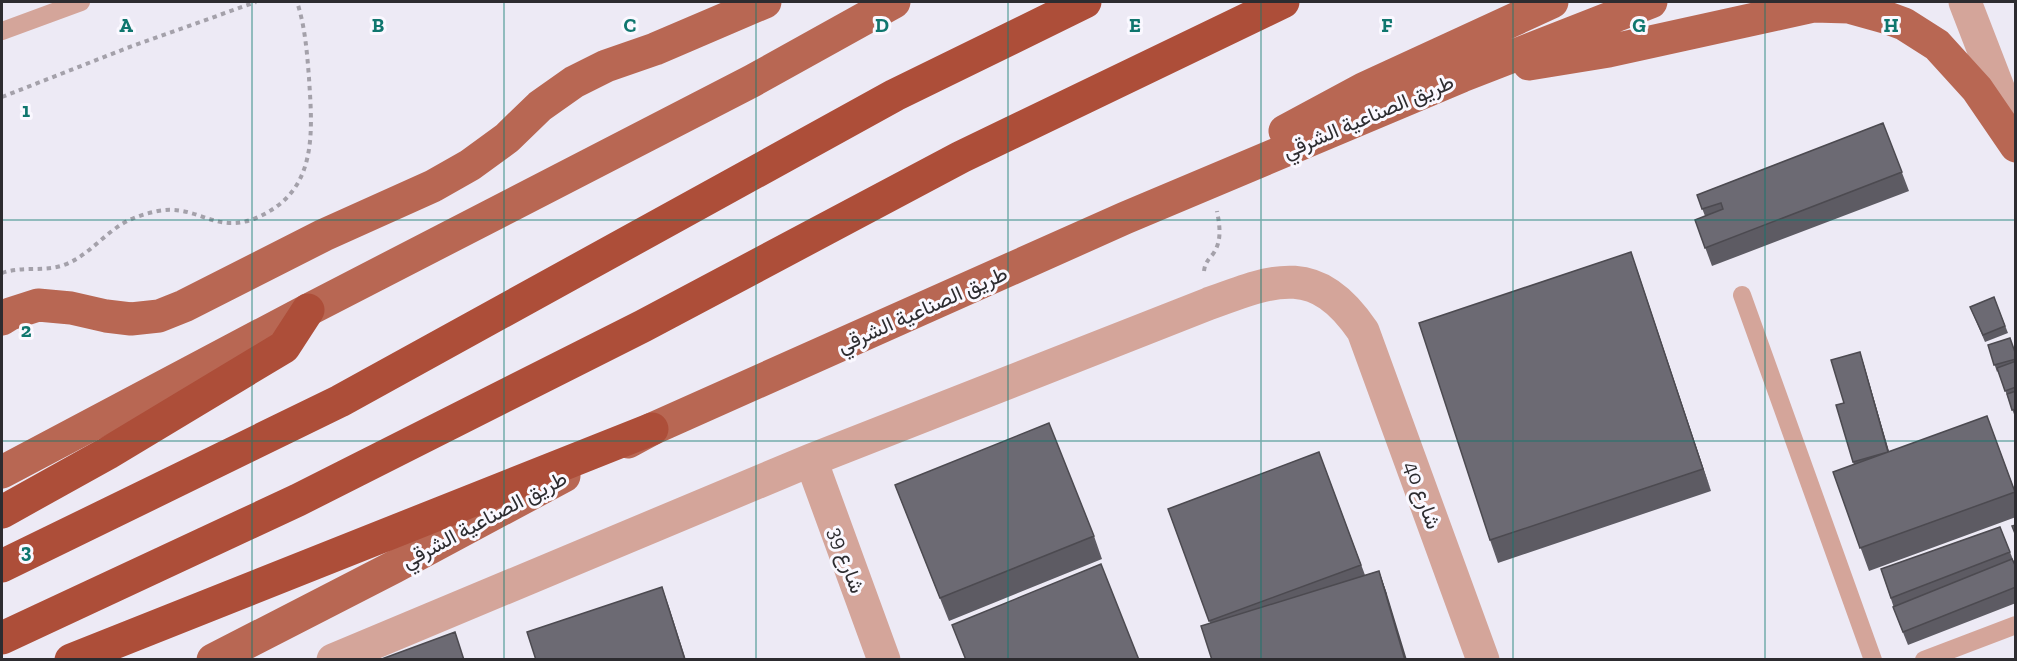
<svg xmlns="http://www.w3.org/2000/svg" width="2017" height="661" viewBox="0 0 2017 661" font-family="'Zilla Slab',Vazirmatn,serif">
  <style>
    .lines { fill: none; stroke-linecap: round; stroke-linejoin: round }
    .path { stroke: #a4a1aa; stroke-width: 4; stroke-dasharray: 4.5 4.5; stroke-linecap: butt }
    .lane { stroke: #d4a59a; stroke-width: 18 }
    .street { stroke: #d4a59a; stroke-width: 33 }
    .primary { stroke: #b86753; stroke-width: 33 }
    .highway { stroke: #ad4e39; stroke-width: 33 }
    .wall { fill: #5d5b63 }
    .shaded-wall { fill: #4c4a50 }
    .building { fill: #6c6a73; stroke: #4c4a50; stroke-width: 1.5 }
    .grid { fill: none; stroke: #0f766e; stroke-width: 1.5; stroke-opacity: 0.55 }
    .labels { text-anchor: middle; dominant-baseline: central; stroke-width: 6; stroke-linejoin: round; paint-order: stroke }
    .street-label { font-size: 21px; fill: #2d2c30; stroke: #faf8ff }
    .grid-label { font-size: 20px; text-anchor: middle; font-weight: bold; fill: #0f766e; stroke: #faf8ff; stroke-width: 6; stroke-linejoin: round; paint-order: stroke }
  </style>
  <rect width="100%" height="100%" fill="#edeaf5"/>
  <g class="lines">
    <path class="path" d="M2,97L127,48L256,2
      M1204,271C1205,263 1208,260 1213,254C1222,241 1220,227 1217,211
      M2,273C22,266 44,272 64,265C85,257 98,241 116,228C128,219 143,214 158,211C189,205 208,224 233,223C245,223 258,218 268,212C318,184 312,127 309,78C307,52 305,26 297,2"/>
    <path class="lane" d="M2,31L81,2
      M1742,295L1873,660
      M1924,660L2016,625"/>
    <path class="street" d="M1965,2L2016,134
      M811,460L884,660
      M333,660L811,460L1208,304C1275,279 1316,262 1363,331L1483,660"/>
    <path class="primary" d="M1529,64L1609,51L1814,6L1849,7L1885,17L1904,24L1937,45L1977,89L2016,146
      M1285,131L1363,89L1552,2
      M2,319L10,314L38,305L71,308L106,316L131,319L159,316L184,306L324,235L433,186L470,165L507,138L540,106L574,82L606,66L655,49L765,2
      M628,442L652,429L1125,218L1462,76L1651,2
      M2,472L308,310L752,81L894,2
      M213,660L394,567L564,476"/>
    <path class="highway" d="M2,512L108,453L284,347L308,310
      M2,566L340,401L895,95L1085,2
      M2,638L298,500L643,326L961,157L1283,2
      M71,660L652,429"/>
  </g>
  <path class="wall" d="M1883,123L1909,191L1712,266L1695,220L1705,216L1697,195Z
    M1631,252L1711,491L1498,563L1490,540Z
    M1994,297L2008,333L1985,342L1970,307Z
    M1988,345L2016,354L2015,417L1998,371L1997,372Z
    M1860,352L1864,365L1889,452L1987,416L2016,494V517L1869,571L1833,472L1854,465L1836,405L1844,403Z
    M1319,452L1365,575L1379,571L1387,594L1210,623L1168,509Z
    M895,485L1094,536L1102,559L949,621Z
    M2000,527L2016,567V603L1908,645L1898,620L1881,569Z"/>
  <path class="shaded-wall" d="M1631,252L1639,275L1711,491L1703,469Z
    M1860,352L1864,365L1893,465L1888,452Z
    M1379,571L1387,594L1407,660H1405Z
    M662,587L670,610L686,660H685Z"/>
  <path class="building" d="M1883,123L1902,172L1705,248L1695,220L1723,209L1721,203L1702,209L1697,195Z
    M1631,252L1703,469L1490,540L1419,323Z
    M1994,297L2005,326L1983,335L1970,307Z
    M2010,338L2016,355V359L1994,365L1988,345Z
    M1860,352L1888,452L1853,462L1836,405L1844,403L1831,360Z
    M2016,361V387L2005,391L1997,368Z
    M2016,391V409L2012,410L2007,394Z
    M1987,416L2015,492L1860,548L1833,472Z
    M1049,423L1094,536L940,598L895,485Z
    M1319,452L1361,565L1209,621L1168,509Z
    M2016,525V536L2012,526Z
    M2000,527L2010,552L1891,598L1881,569Z
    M2012,559L2016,567V587L1903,632L1893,607Z
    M1101,564L1139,660H966L952,625Z
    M1379,571L1405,660H1212L1201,626Z
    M662,587L685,660H536L527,632Z
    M455,632L464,660H379Z"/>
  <path class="grid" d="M252,2V660M504,2V660M756,2V660M1008,2V660M1261,2V660M1513,2V660M1765,2V660M2,220H2016M2,441H2016"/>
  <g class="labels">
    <g class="street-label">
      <text transform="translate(1368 116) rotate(-23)">طريق الصناعية الشرقي</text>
      <text transform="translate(922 309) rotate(-24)">طريق الصناعية الشرقي</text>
      <text transform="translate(1423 495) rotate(70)">شارع 40</text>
      <text transform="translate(484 519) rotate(-28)">طريق الصناعية الشرقي</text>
      <text transform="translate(847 560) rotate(70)">شارع 39</text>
    </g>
  </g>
  <g class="grid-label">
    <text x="126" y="32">A</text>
    <text x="378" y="32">B</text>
    <text x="630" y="32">C</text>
    <text x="882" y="32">D</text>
    <text x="1135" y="32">E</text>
    <text x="1387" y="32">F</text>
    <text x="1639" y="32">G</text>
    <text x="1891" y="32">H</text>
    <text x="26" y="117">1</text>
    <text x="26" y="337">2</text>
    <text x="26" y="558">3</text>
  </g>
  <rect width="2017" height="661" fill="none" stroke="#2d2c30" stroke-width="6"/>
</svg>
